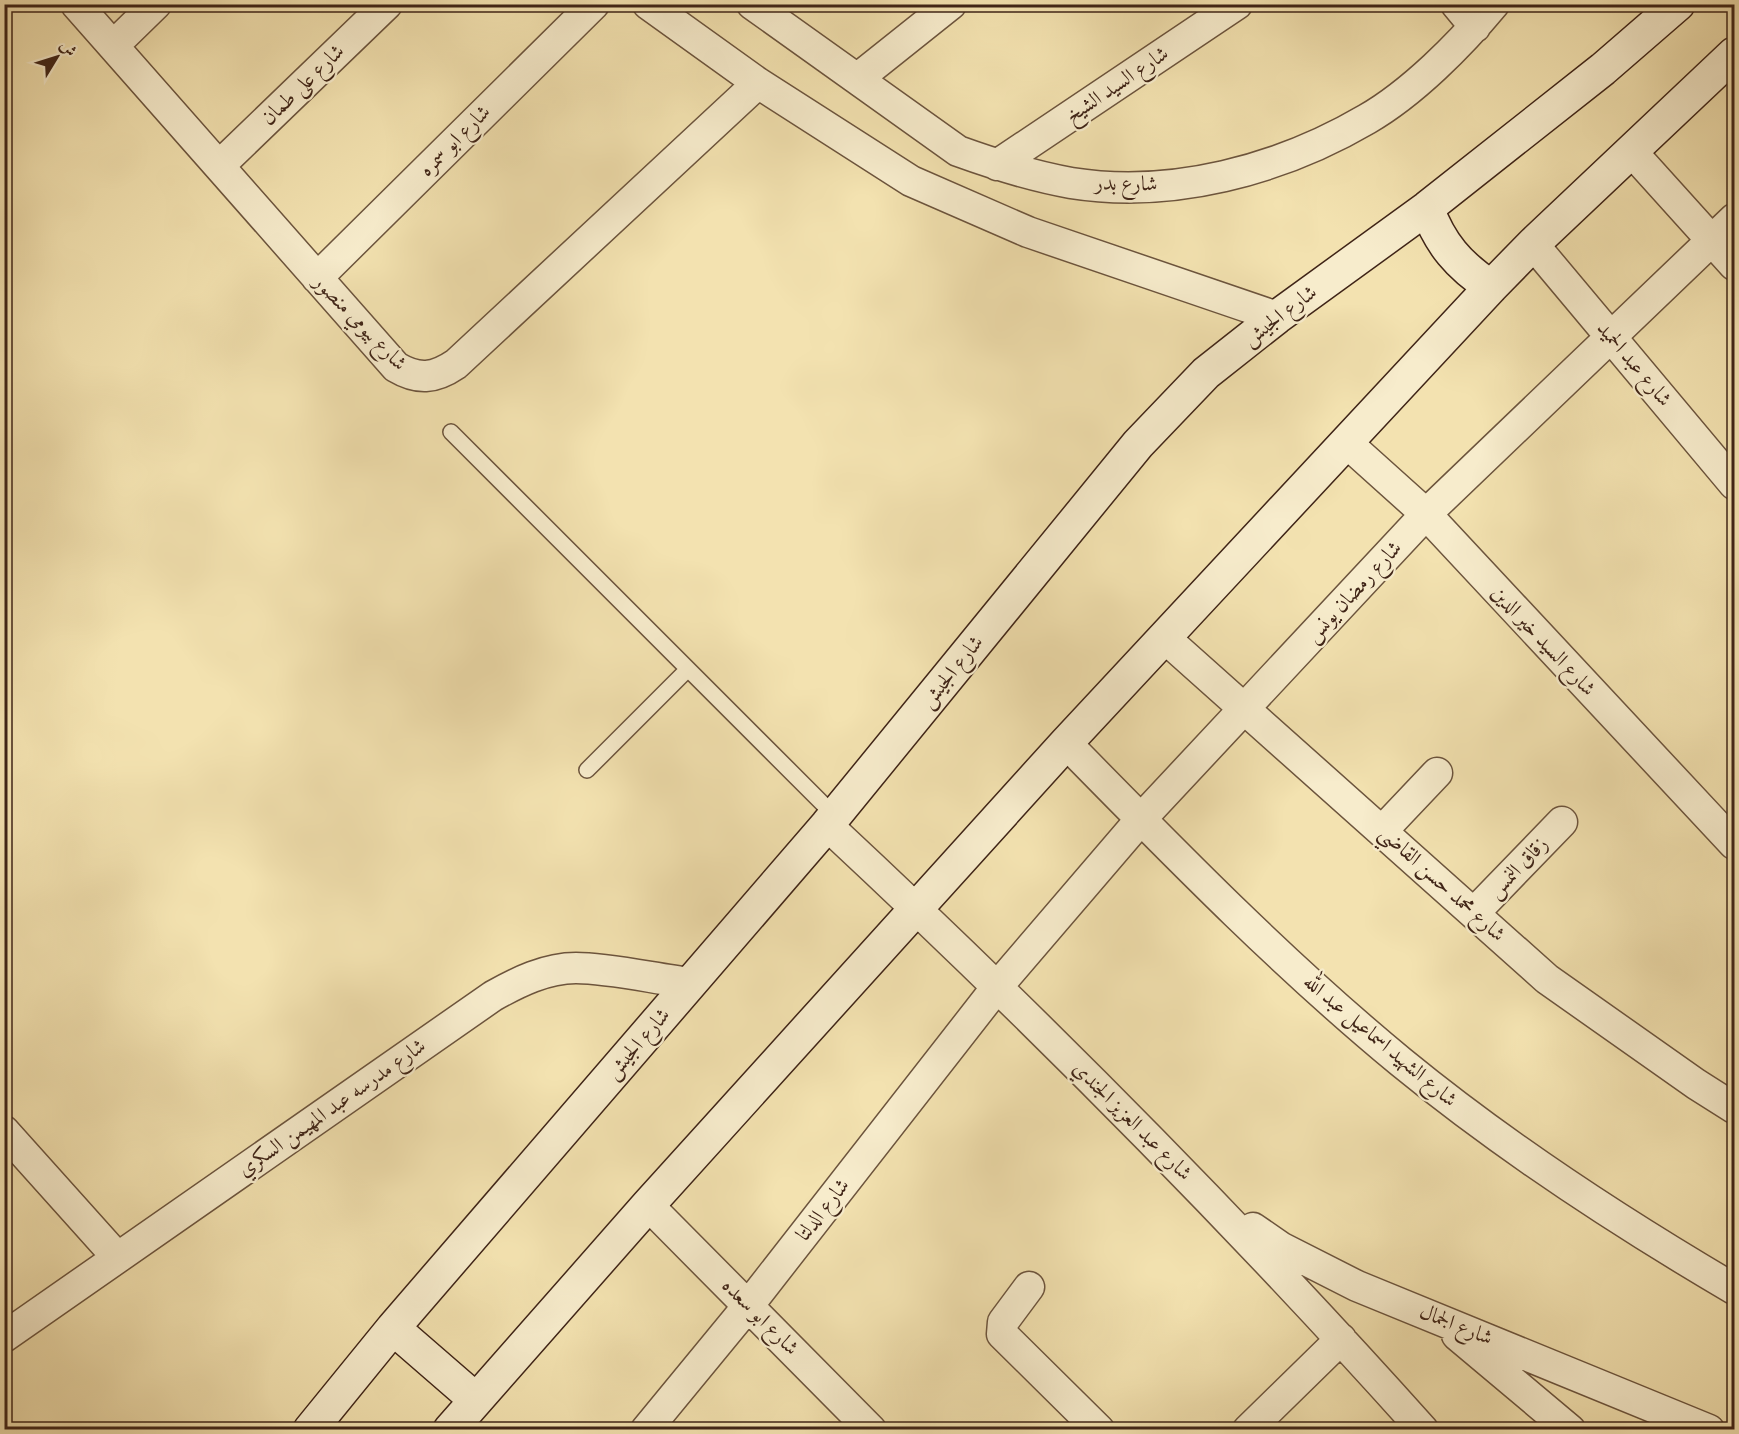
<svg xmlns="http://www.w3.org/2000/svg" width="1739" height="1434" viewBox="0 0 1739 1434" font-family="'IM FELL DW Pica',Amiri,serif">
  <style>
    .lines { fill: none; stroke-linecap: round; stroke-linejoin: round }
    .service-casing { stroke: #6c543d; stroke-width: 18 }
    .minor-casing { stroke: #6c543d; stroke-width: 33 }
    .secondary-casing { stroke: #3f2417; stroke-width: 36 }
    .service { stroke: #f7eccc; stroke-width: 15 }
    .minor { stroke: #f7eccc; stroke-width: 30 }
    .secondary { stroke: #f7eccc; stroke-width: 33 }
    .labels { text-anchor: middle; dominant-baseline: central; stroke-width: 4.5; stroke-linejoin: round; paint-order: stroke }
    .street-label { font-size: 21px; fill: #3f2417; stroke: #f7eccc }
  </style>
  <rect width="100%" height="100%" fill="#f3e2b0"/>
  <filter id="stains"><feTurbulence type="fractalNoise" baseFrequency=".00333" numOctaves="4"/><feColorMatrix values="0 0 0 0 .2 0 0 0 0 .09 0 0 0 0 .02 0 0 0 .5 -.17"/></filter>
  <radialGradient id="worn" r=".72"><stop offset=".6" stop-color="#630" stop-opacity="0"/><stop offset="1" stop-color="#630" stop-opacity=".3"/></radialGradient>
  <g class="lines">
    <g class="service-casing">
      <path id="service" d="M451,432L835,816
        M587,770L688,669"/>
    </g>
    <g class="minor-casing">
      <path id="minor" d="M76,4L396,367C418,380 434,379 456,364L758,83
        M648,4L758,83L911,181L1028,232L1277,317
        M752,4L958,151C994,164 1032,176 1071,183C1172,199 1280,170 1367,119C1412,93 1460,45 1494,4
        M1456,4L1475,27
        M113,46L156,4
        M857,79L951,4
        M1632,152L1734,265
        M997,165L1237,4
        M219,166L387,4
        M1533,244L1734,484
        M317,278L594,4
        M1347,443L1426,514L1734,844
        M1166,639L1547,979L1696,1084L1734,1108
        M1066,743C1174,853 1282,964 1401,1062C1506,1148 1618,1221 1734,1289
        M827,825C1034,1018 1234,1219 1423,1430
        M1382,831L1437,773
        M1474,913L1562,822
        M4,1131L117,1257
        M648,1205L871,1430
        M1253,1228L1282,1248L1357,1286L1709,1430
        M1029,1287L1003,1322L1002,1334L1099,1430
        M1457,1335L1570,1430
        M4,1337L493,996C518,982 546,968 576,968C609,968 656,979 690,983
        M646,1430L748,1306L997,987L1141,819L1426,514L1734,219
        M1248,1430L1341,1339"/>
    </g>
    <g class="secondary-casing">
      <path id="secondary" d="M1427,208C1440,244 1459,266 1491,287
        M393,1328L476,1400
        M310,1430L393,1328L827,825L1138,444L1206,373L1277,317L1427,208L1603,69L1678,4
        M450,1430L648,1205L1066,743L1491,287L1533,244L1734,54"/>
    </g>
    <use href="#service" class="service"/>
    <use href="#minor" class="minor"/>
    <use href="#secondary" class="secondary"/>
  </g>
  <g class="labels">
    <g class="street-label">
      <text transform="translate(303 85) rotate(-44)">شارع على طمان</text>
      <text transform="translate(1117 85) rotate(-34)">شارع السيد الشيخ</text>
      <text transform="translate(455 141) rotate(-45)">شارع ابو سمره</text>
      <text transform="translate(1126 184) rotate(1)">شارع بدر</text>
      <text transform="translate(1280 316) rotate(-37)">شارع الجيش</text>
      <text transform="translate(360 323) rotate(46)">شارع بيومي منصور</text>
      <text transform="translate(1634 364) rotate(50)">شارع عبد الحميد</text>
      <text transform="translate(1354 592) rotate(-47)">شارع رمضان يونس</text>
      <text transform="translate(1543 641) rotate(47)">شارع السيد خير الدين</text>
      <text transform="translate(952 672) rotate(-51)">شارع الجيش</text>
      <text transform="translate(1518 868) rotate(-46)">زقاق النمس</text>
      <text transform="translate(1442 884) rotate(42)">شارع محمد حسن القاضي</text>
      <text transform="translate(1380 1041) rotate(40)">شارع الشهيد اسماعيل عبد الله</text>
      <text transform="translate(638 1044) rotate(-49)">شارع الجيش</text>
      <text transform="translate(332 1108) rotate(-35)">شارع مدرسه عبد المهيمن السكري</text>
      <text transform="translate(1132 1121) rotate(45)">شارع عبد العزيز الجندي</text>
      <text transform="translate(823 1210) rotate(-52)">شارع الدلتا</text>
      <text transform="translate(760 1317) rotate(45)">شارع ابو سعده</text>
      <text transform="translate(1456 1325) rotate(22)">شارع الجمال</text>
    </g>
  </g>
  <rect width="1739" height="1434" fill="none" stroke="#f3e2b0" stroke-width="24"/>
  <rect x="6" y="6" width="1727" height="1422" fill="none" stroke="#3f2417" stroke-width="3"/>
  <rect x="12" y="12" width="1715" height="1410" fill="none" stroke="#3f2417" stroke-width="1.5"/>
  <g transform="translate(57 57) rotate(52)" stroke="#f7eccc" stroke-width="4.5" paint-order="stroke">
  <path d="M0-4.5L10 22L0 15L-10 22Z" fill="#3f2417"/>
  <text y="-9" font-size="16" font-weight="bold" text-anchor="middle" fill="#3f2417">ش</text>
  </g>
  <rect width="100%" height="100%" filter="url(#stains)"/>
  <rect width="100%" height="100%" fill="url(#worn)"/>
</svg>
